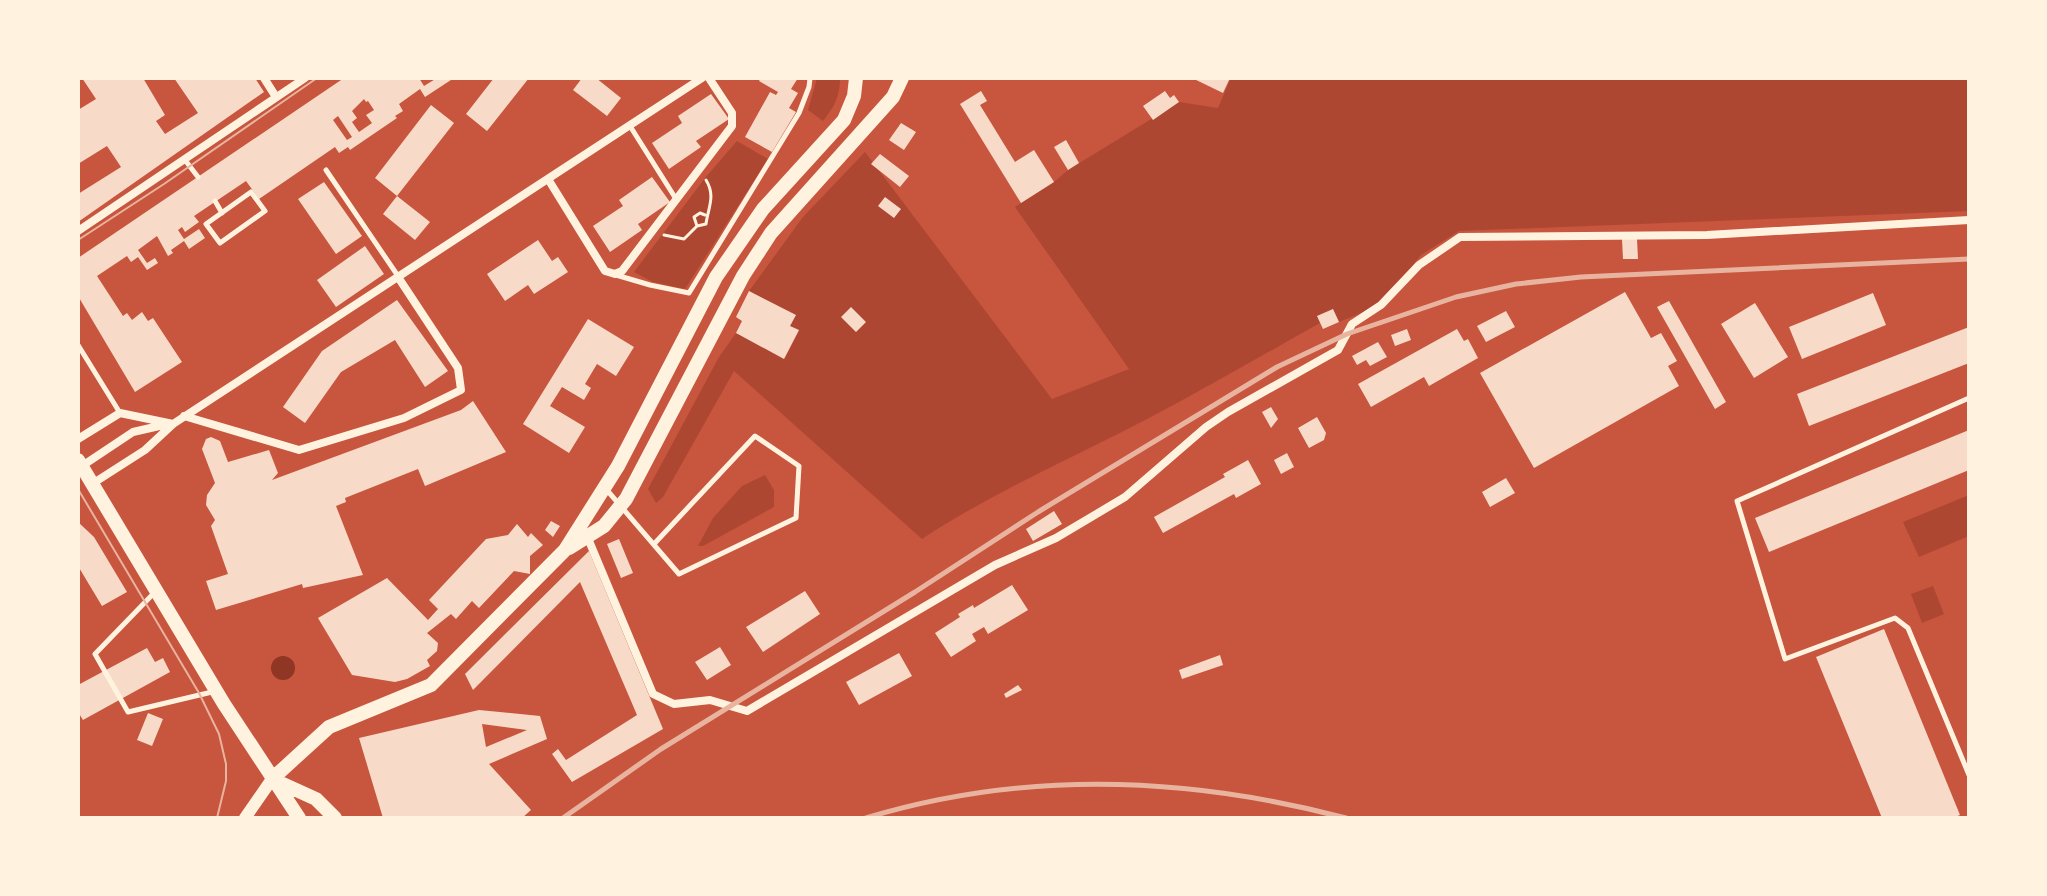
<svg xmlns="http://www.w3.org/2000/svg" width="2047" height="896" viewBox="0 0 2047 896" font-family="'Asap Condensed',sans-serif">
  <style>
    .green { fill: #ae4732 }
    .water { fill: #8f3625 }
    .building { fill: #f7dbc8; fill-rule: evenodd }
    .lines { fill: none; stroke-linecap: round; stroke-linejoin: round }
    .path { stroke: #fff3e0; stroke-width: 3 }
    .service { stroke: #fff3e0; stroke-width: 5 }
    .minor { stroke: #fff3e0; stroke-width: 8 }
    .tertiary { stroke: #fff3e0; stroke-width: 12 }
    .secondary { stroke: #fff3e0; stroke-width: 14 }
    .tram { stroke: #e9b49f; stroke-width: 2 }
    .rail { stroke: #e9b49f; stroke-width: 5 }
  </style>
  <rect width="100%" height="100%" fill="#c8553d"/>
  <path class="green" d="M817,78H840C840,97 834,107 823,121L808,110Z
    M1231,78H1969V211L1459,231L1421,255L1381,305L1339,322L1333,309L1317,316L1320,323C1263,355 1206,388 1149,418C1073,458 994,491 922,539L734,371L663,497L656,503L648,489L719,357L736,333L785,358L799,331L790,326L796,315L749,291L803,217L865,152L1052,399L1129,369L1015,207L1054,182L1068,170L1179,102L1218,108Z
    M737,141L768,159L685,289L653,282L634,272L705,178Z
    M765,475L774,490V507L703,546H698L713,518L742,486Z
    M1969,495V536L1919,557L1903,522Z
    M1933,586L1944,614L1922,623L1911,594Z"/>
  <path class="water" d="M271 668a12 12 0 1 1 24 0a12 12 0 1 1-24 0Z"/>
  <path class="building" d="M82,78H143L165,115L156,121L165,134L198,113L174,78H255L264,92L78,222V194L121,167L107,146L78,164V110L96,99Z
    M344,78H419L424,86L437,78H454L425,97L420,89L399,104L403,111L395,116L397,118L350,150L348,147L339,153L335,147L259,199L246,181L194,216L199,222L185,232L182,227L178,230L184,239L199,229L205,238L189,249L184,241L171,250L173,253L168,256L157,236L138,250L147,263L155,258L158,263L147,270L138,257L131,262L127,256L97,276L123,316L127,313L132,320L142,312L148,321L153,318L182,362L135,392L78,296V258ZM364,99L366,102L368,101L374,110L366,115L372,123L359,132L352,122L357,118L352,111ZM338,116L352,137L347,140L333,120Z
    M494,78H529L487,131L466,114Z
    M582,78H596L621,98L607,116L573,90Z
    M761,78H798L791,89L798,93L789,108L796,112L772,152L745,137L770,92L776,95L778,92L759,81Z
    M1192,78H1230L1223,93Z
    M981,91L987,101L980,105L1015,162L1034,150L1054,182L1021,203L960,104Z
    M1165,91L1170,98L1174,95L1179,102L1153,120L1143,106Z
    M711,94L729,119L696,141L701,147L669,169L652,143L682,123L678,116Z
    M431,105L454,123L397,196L375,178Z
    M901,123L916,132L904,150L889,140Z
    M1066,140L1079,163L1068,170L1054,147Z
    M880,154L909,176L900,187L871,164Z
    M652,177L670,202L638,224L642,230L610,252L593,226L623,206L619,200Z
    M324,182L362,236L336,254L298,199Z
    M397,196L430,222L415,240L383,214Z
    M885,197L901,209L894,218L878,206Z
    M1622,239H1637L1638,259H1623Z
    M538,240L552,261L558,257L568,272L534,294L528,285L505,301L487,274Z
    M365,246L384,274L336,307L317,280Z
    M749,291L796,315L790,326L799,330L784,359L736,333L742,321L736,317Z
    M1625,292L1651,338L1661,333L1677,361L1668,366L1679,386L1534,468L1480,373Z
    M1873,293L1886,325L1802,359L1789,327Z
    M397,300L448,371L425,387L395,340L341,372L305,423L283,407L322,351Z
    M1669,301L1726,402L1715,409L1657,307Z
    M1755,303L1788,357L1754,378L1721,324Z
    M851,307L866,322L856,332L841,317Z
    M1333,309L1339,322L1323,329L1317,316Z
    M1506,311L1515,327L1486,342L1477,326Z
    M588,319L634,347L616,376L597,364L585,384L591,388L584,400L562,387L550,406L585,427L569,453L523,424Z
    M1969,327V363L1809,426L1797,394Z
    M1407,329L1411,340L1395,346L1391,335Z
    M1457,329L1464,341L1468,339L1478,358L1429,386L1424,377L1371,407L1358,384Z
    M1378,342L1387,357L1370,366L1366,360L1357,365L1352,356Z
    M473,401L506,452L425,486L418,469L345,498L346,502L336,506L363,575L303,588L302,584L216,610L206,581L228,574L211,526L215,520L206,505L207,495L215,483L202,449L206,439L211,437L220,441L228,462L269,450L278,473L272,480L461,410Z
    M1271,407L1278,419L1271,428L1262,412Z
    M1317,417L1326,433L1324,440L1309,448L1298,428Z
    M1969,430V470L1769,552L1755,518Z
    M1287,453L1294,467L1281,474L1274,460Z
    M1248,460L1261,484L1236,498L1234,494L1163,533L1154,517L1225,477L1223,474Z
    M1506,478L1515,493L1490,507L1482,492Z
    M1054,511L1062,524L1033,541L1026,529Z
    M551,521L560,526L553,537L545,530Z
    M78,522L94,537L127,592L102,606L78,566Z
    M517,524L528,537L531,533L543,545L530,556V574L514,571L479,608L472,601L456,619L451,614L427,633L438,643L437,651L427,660L430,666L407,679L395,682L352,675L318,618L387,578L428,620L438,609L429,600L486,539L508,535Z
    M619,539L633,573L621,578L607,544Z
    M589,551L663,729L572,782L552,754L558,749L566,760L637,715L580,582L473,690L465,674Z
    M1012,585L1028,610L988,634L984,627L972,634L976,641L951,657L935,633L960,617L958,614L973,605L974,608Z
    M805,591L820,614L763,652L746,627Z
    M1884,629L1960,815L1953,818H1882L1816,657Z
    M720,647L731,665L707,680L695,662Z
    M147,648L155,662L163,658L170,672L83,720L78,712V685Z
    M899,653L912,676L859,705L846,682Z
    M1220,655L1223,665L1182,679L1179,670Z
    M1018,685L1022,690L1006,698L1004,694Z
    M479,710L540,716L547,739L489,764L531,810L522,818H383L359,738ZM482,724L527,730L486,747Z
    M148,713L163,719L152,746L137,740Z"/>
  <g class="lines">
    <path class="path" d="M705,215L700,213L694,217L697,226L706,224C708,208 716,196 706,180
      M664,235L684,239L697,226"/>
    <path class="service" d="M630,126L676,199
      M185,160L198,177
      M326,170L398,276
      M251,192L265,211L220,243L206,224Z
      M215,201L222,213
      M616,275L650,285L689,293L799,113L809,87L810,78
      M78,345L120,413
      M1969,398L1737,501L1785,659L1895,618L1908,628L1969,775
      M606,489L679,574L796,518L799,466L755,436L654,544
      M154,593L95,654L128,712L212,692"/>
    <path class="minor" d="M264,78L276,97
      M548,179L605,271L615,274L622,271L732,126V113L709,78
      M78,231L305,78
      M184,416L299,450L404,418L461,390L458,368L398,277
      M78,439L120,413L173,424
      M82,466L133,432L168,424
      M92,484L145,450L173,424L702,78
      M587,536L653,694L674,704L710,700L747,711L995,565L1056,538L1125,497L1206,427L1228,412L1338,350L1352,324L1381,305L1419,265L1460,237L1707,235L1969,220"/>
    <path class="tertiary" d="M245,818L272,779"/>
    <path class="secondary" d="M78,460L224,704L299,818
      M569,548L604,526L626,499L743,276L771,233L893,97L902,78
      M272,779L329,727L431,685L565,550L618,466L716,277L763,209L844,120L854,96L856,78
      M272,779L316,799L335,818"/>
    <path class="tram" d="M78,240L164,184L317,78
      M78,489L199,693L219,734L226,764V781L217,818"/>
    <path class="rail" d="M563,818L661,749L915,592L1038,512L1277,367L1347,334L1456,297L1516,284L1581,277L1969,259
      M866,818C1025,770 1186,776 1346,818"/>
  </g>
  <rect width="2047" height="896" fill="none" stroke="#fff3e0" stroke-width="160"/>
</svg>
